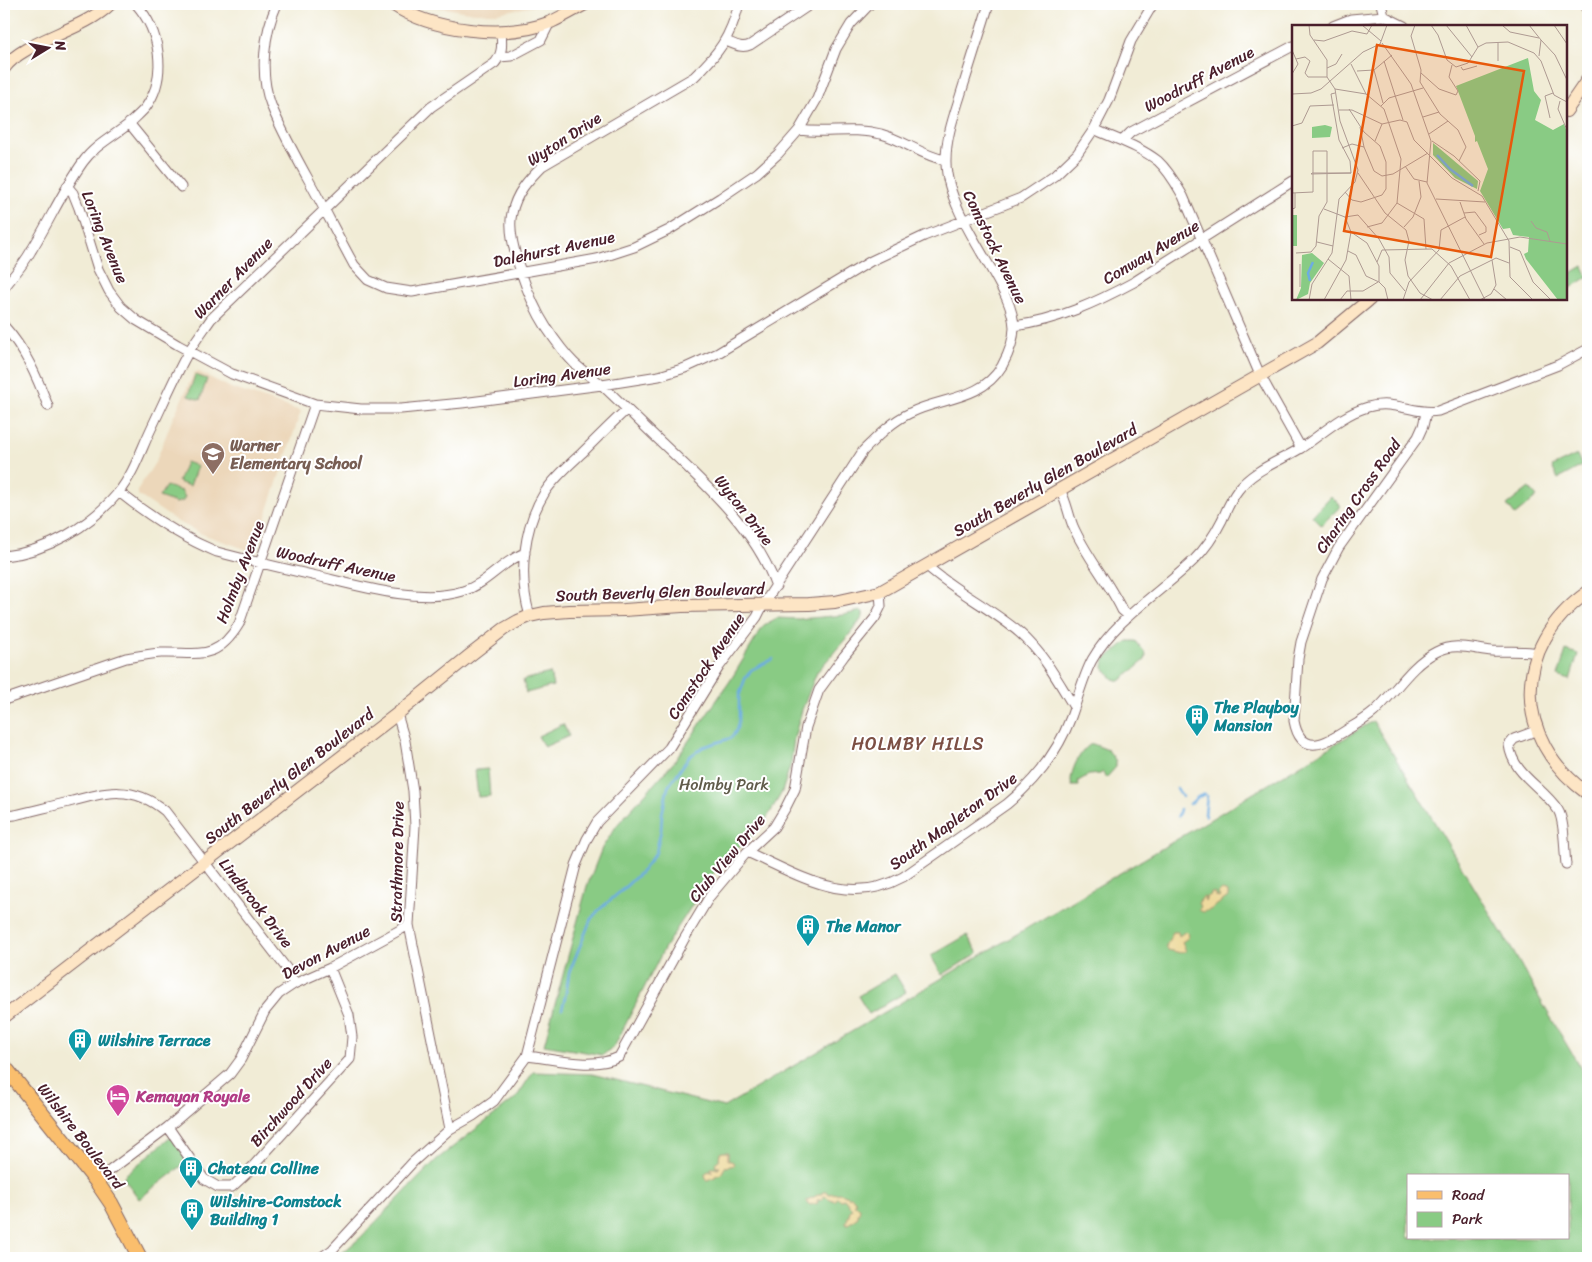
<svg xmlns="http://www.w3.org/2000/svg" width="1592" height="1262" viewBox="0 0 1592 1262" font-family="Sriracha,sans-serif">
  <style>
    .built { fill: #ecd7ba }
    .green { fill: #89cb84; stroke: #6a7558; fill-rule: evenodd }
    .sand { fill: #eeda9e; stroke: #9c7c64 }
    .lines { fill: none; stroke-linecap: round; stroke-linejoin: round }
    .stream { stroke: #6dade1; stroke-width: 2.5 }
    .street-casing { stroke: #846767; stroke-width: 11 }
    .secondary-casing { stroke: #846767; stroke-width: 14 }
    .primary-casing { stroke: #846767; stroke-width: 16 }
    .street { stroke: #fff; stroke-width: 9 }
    .secondary { stroke: #fde5c5; stroke-width: 12 }
    .primary { stroke: #fabe6d; stroke-width: 14 }
    .labels { text-anchor: middle; dominant-baseline: central; stroke-width: 4; stroke-linejoin: round; paint-order: stroke }
    .street-label { font-size: 16px; fill: #4a1f2b; stroke: #fff }
    .education-label { font-size: 16px; font-weight: bold; fill: #785e54; stroke: #fff; text-anchor: start }
    .culture-label { font-size: 16px; font-weight: bold; fill: #0d838f; stroke: #fff; text-anchor: start }
    .park-label { font-size: 16px; fill: #605b4a; stroke: #fff }
    .hotel-label { font-size: 16px; font-weight: bold; fill: #b23c85; stroke: #fff; text-anchor: start }
    .neighbourhood-label { font-size: 18px; letter-spacing: 1px; fill: #7c4f44; stroke: #fff }
    .inset-river { fill: none; stroke: #6dade1; stroke-width: 2.5 }
    .inset-road { fill: none; stroke: #ae9a92; stroke-width: 1 }
    .view { fill: #e8590c; fill-opacity: 0.15; stroke: #e8590c; stroke-width: 2.5 }
    .inset-edge { fill: none; stroke: #4a1f2b; stroke-width: 2.5 }
  </style>
  <rect width="100%" height="100%" fill="#fff"/>
  <filter id="ink" filterUnits="userSpaceOnUse"><feTurbulence type="fractalNoise" baseFrequency=".02" numOctaves="2"/><feDisplacementMap in="SourceGraphic" scale="10" xChannelSelector="R" yChannelSelector="G"/><feConvolveMatrix kernelMatrix="1 2 1 2 8 2 1 2 1" color-interpolation-filters="sRGB"/></filter>
  <filter id="wash" filterUnits="userSpaceOnUse"><feTurbulence type="fractalNoise" baseFrequency=".0096" numOctaves="4" result="noise"/><feDisplacementMap in="SourceGraphic" scale="20" xChannelSelector="R" yChannelSelector="G"/><feGaussianBlur stdDeviation="1.12" result="paint"/><feColorMatrix in="noise" values="0 0 0 0 0 0 0 0 0 0 0 0 0 0 0 0 0 1.4 0 .05"/><feComposite in="paint" operator="in"/></filter>
  <g filter="url(#wash)">
    <rect width="100%" height="100%" fill="#f1ecd6"/>
    <path class="built" d="M428,4H544L497,13H475L437,7Z
      M199,372L231,388L301,411L254,552L202,534L178,522L138,495V489L156,461L172,420L194,373Z"/>
    <path class="green" d="M1583,266L1588,277L1566,291V276Z
      M195,375L207,379L200,400L188,396Z
      M1577,455L1582,466L1558,479L1552,467Z
      M186,462L197,466L190,486L178,482Z
      M166,486L181,491L185,497L183,501L176,503L159,497Z
      M1529,488L1537,497L1515,515L1507,505Z
      M1331,496L1341,506L1321,525L1312,516Z
      M861,611L863,612V617L849,635L817,672L802,710L794,738L791,763L782,792L770,813L761,826L711,876L665,947L615,1045L603,1055L544,1045L587,886L602,848L617,825L674,762L730,681L764,625L777,618L799,619L843,615Z
      M1128,641H1136L1146,654L1145,660L1120,681L1113,679L1103,667L1104,660Z
      M1566,650L1578,654L1570,680L1558,676Z
      M550,673L553,686L526,693L523,680Z
      M1373,721L1514,953L1537,994L1588,1081V1258H336L360,1238L436,1160L516,1098L533,1072L592,1074L724,1107L1176,840ZM1408,1176H1568V1238H1408Z
      M563,724L569,736L544,747L538,736Z
      M1093,744L1108,750L1116,761V767L1106,778L1103,772L1100,774L1089,775L1078,781L1079,786H1072C1067,776 1082,745 1093,744Z
      M488,769L490,796L478,797L475,770Z
      M967,935L978,953L942,975L931,956Z
      M895,974L906,992L869,1014L858,996Z
      M171,1137L188,1161L139,1199L125,1180L124,1176Z"/>
    <path class="sand" d="M1222,890L1228,892V897L1210,910L1203,912L1199,910L1201,906L1198,904L1201,898L1204,897L1205,901L1206,900V897L1211,895V893H1215V896H1217L1218,898L1220,897L1218,894Z
      M1186,931L1189,934L1187,936L1189,937L1182,942L1186,951L1181,953L1168,950L1166,946L1173,932H1178L1179,936Z
      M723,1152H728V1160L733,1162L734,1165L727,1167L726,1166C723,1169 722,1177 716,1175L715,1177L707,1180L705,1175L708,1171L712,1172L711,1168H715L718,1169L720,1167H716L715,1163L720,1159L719,1158L720,1153Z
      M827,1191L829,1194L841,1193L848,1196L849,1198L851,1196L856,1202L854,1205H857L860,1209L858,1215V1217L847,1225L846,1223L850,1211L852,1209L844,1199L841,1200L837,1197L835,1201L824,1196L822,1200H817L818,1203L810,1205L807,1202V1200Z"/>
    <g class="lines">
      <path class="stream" d="M1177,788L1182,797
        M1190,804L1198,797L1205,794
        M1178,816L1180,809
        M1206,816L1205,814L1207,796
        M562,1009L566,993L569,973L591,919L600,909L621,891L643,870L656,852L661,830L662,814L668,787L689,757L703,747L731,738L736,731L739,719V696L745,679L751,670L773,659"/>
    </g>
  </g>
  <g filter="url(#ink)">
    <g class="lines">
      <g class="street-casing">
        <path id="street" d="M277,4C264,33 259,74 271,105C281,130 294,153 307,177C323,206 338,236 354,265L368,280L386,288L412,292L597,259L634,247L669,230L720,198L757,173L778,154L799,130L817,99L836,49L851,24L870,4
          M739,4C730,38 719,53 694,77L542,166C528,180 516,193 512,213C505,240 531,304 546,327C554,339 564,353 574,363C583,372 594,378 604,387C623,405 642,424 661,442C704,483 756,529 776,586
          M1381,4L1384,16L1404,26
          M1333,26L1351,19L1384,16
          M726,41C734,44 741,49 750,45L811,4
          M499,57L511,56L541,40L550,22
          M129,123L181,187
          M1094,129C1115,139 1139,146 1158,161C1169,171 1176,184 1183,196L1260,375L1301,448
          M799,130C827,134 851,127 881,134C904,140 922,156 945,160
          M1122,141L1131,132L1293,46
          M67,186L73,193L79,208L98,269L109,291L121,307L136,320L178,345L232,374L315,404L361,409H401L462,403L602,385L659,376L685,368L718,353L871,261L924,236L1021,198L1054,176L1077,154L1094,129L1109,100L1131,41L1153,4
          M4,288C13,276 24,264 31,251C49,222 63,190 83,162C95,145 114,136 130,123C135,118 142,112 146,107C168,76 160,31 136,4
          M4,326C25,349 37,377 48,406
          M1014,326C1056,321 1097,302 1134,282L1293,181
          M1426,413L1423,426L1418,437L1339,547L1322,579L1301,642L1298,659L1294,721C1301,758 1327,743 1348,729C1357,724 1366,719 1374,712C1395,693 1410,665 1436,652C1455,642 1472,649 1492,651C1507,652 1522,650 1537,653
          M1060,490C1067,502 1068,514 1073,526C1086,556 1108,581 1122,610L1129,616
          M119,492C149,516 181,537 217,552C251,561 286,569 321,577C362,587 422,604 463,591C487,584 502,561 525,553
          M4,556C47,552 90,526 118,493C133,475 141,450 151,429C162,406 172,383 184,360C191,346 202,332 211,319L431,107L495,63C503,53 502,44 501,31
          M927,566C956,592 991,608 1020,633C1043,653 1058,681 1074,707
          M530,616C518,577 523,527 545,492C555,477 569,465 582,453C597,438 611,424 626,410
          M4,700L126,658C138,656 149,654 161,653C199,652 216,662 239,624L315,404
          M397,714L405,741L413,791L415,826L409,925L450,1129
          M1538,730L1514,739L1509,745C1513,775 1542,786 1558,810C1565,821 1564,850 1566,864
          M4,816L15,815C33,811 51,806 69,802C105,792 133,784 165,811L287,969L294,984
          M747,852C799,875 847,908 903,877L1007,804C1036,780 1058,752 1071,717C1078,698 1083,677 1092,660C1116,618 1160,593 1194,560C1206,548 1215,534 1222,520C1227,509 1231,499 1238,490C1253,470 1280,461 1301,448C1322,434 1343,414 1368,407C1394,399 1414,415 1438,411L1558,365L1588,349
          M527,1056C555,1059 593,1070 619,1057L683,941L710,896L747,852L774,827L786,807L795,789L806,727L819,690L844,656L875,618L881,606L880,592
          M168,1127L204,1179L218,1187H232L246,1174L350,1059L352,1037L349,1015L330,968
          M96,1181L168,1127L230,1074L241,1059L265,1011L279,994L294,984L330,968L409,925
          M320,1258L332,1250L413,1162L450,1129L473,1116L494,1101L527,1056L576,865L587,839L597,822L669,748L719,667L757,617L763,605L863,451C878,436 891,422 910,413C941,397 981,401 1002,366C1008,355 1014,339 1014,327C1013,308 1003,290 994,274C976,243 945,196 946,160C946,136 955,113 962,90C971,61 980,33 989,4"/>
      </g>
      <g class="secondary-casing">
        <path id="secondary" d="M392,4C432,31 505,40 551,22C562,17 574,10 585,4
          M1585,4L1588,8
          M4,68C23,41 83,31 110,4
          M1566,111L1588,79
          M1588,592C1511,646 1512,739 1588,794
          M4,1017L397,714L469,656L504,629L518,621L530,616L544,613L569,611L624,610L682,606L809,604L835,602L880,592L1317,343L1370,299"/>
      </g>
      <g class="primary-casing">
        <path id="primary" d="M4,1066L96,1181L111,1203L140,1258"/>
      </g>
      <use href="#street" class="street"/>
      <use href="#secondary" class="secondary"/>
      <use href="#primary" class="primary"/>
    </g>
  </g>
  <defs>
    <g id="school-pin" transform="scale(1.25)"><path d="M0 17L-7.5 6A9.5 9.5 0 1 1 7.5 6Z" fill="#8d6e63" stroke="#fff"/><path d="M0-5L7-2L0 1L-7-2ZM-4 1L0 2.5L4 1V4Q0 6-4 4Z" fill="#fff"/></g>
    <g id="building-pin" transform="scale(1.25)"><path d="M0 17L-7.5 6A9.5 9.5 0 1 1 7.5 6Z" fill="#0f9aa8" stroke="#fff"/><path d="M-4-6H4V6H1V3H-1V6H-4ZM-2.5-4.3h1.7v1.8h-1.7ZM.8-4.3h1.7v1.8H.8ZM-2.5-1h1.7V.8h-1.7ZM.8-1h1.7V.8H.8Z" fill="#fff"/></g>
    <g id="hotel-pin" transform="scale(1.25)"><path d="M0 17L-7.5 6A9.5 9.5 0 1 1 7.5 6Z" fill="#d1479c" stroke="#fff"/><path d="M-6-4.5h1.5V1H6V5H4.5V3h-9V5H-6ZM-4 0a1.8 1.8 0 1 1 3.6 0ZM.5 0V-2.5h3Q6-2.5 6 0Z" fill="#fff"/></g>
  </defs>
  <g fill-rule="evenodd">
    <use href="#school-pin" x="213" y="454"/>
    <use href="#building-pin" x="1197" y="716"/>
    <use href="#building-pin" x="808" y="926"/>
    <use href="#building-pin" x="80" y="1040"/>
    <use href="#hotel-pin" x="118" y="1096"/>
    <use href="#building-pin" x="191" y="1168"/>
    <use href="#building-pin" x="192" y="1210"/>
  </g>
  <g class="labels">
    <g class="street-label">
      <text transform="translate(1199 79) rotate(-28)">Woodruff Avenue</text>
      <text transform="translate(564 139) rotate(-33)">Wyton Drive</text>
      <text transform="translate(105 237) rotate(68)">Loring Avenue</text>
      <text transform="translate(995 247) rotate(64)">Comstock Avenue</text>
      <text transform="translate(554 249) rotate(-12)">Dalehurst Avenue</text>
      <text transform="translate(1151 252) rotate(-31)">Conway Avenue</text>
      <text transform="translate(233 278) rotate(-46)">Warner Avenue</text>
      <text transform="translate(562 375) rotate(-8)">Loring Avenue</text>
      <text transform="translate(1045 480) rotate(-30)">South Beverly Glen Boulevard</text>
      <text transform="translate(1358 496) rotate(-55)">Charing Cross Road</text>
      <text transform="translate(744 510) rotate(52)">Wyton Drive</text>
      <text transform="translate(336 564) rotate(12)">Woodruff Avenue</text>
      <text transform="translate(240 572) rotate(-69)">Holmby Avenue</text>
      <text transform="translate(660 592) rotate(-2)">South Beverly Glen Boulevard</text>
      <text transform="translate(706 666) rotate(-56)">Comstock Avenue</text>
      <text transform="translate(289 776) rotate(-38)">South Beverly Glen Boulevard</text>
      <text transform="translate(953 821) rotate(-36)">South Mapleton Drive</text>
      <text transform="translate(727 858) rotate(-50)">Club View Drive</text>
      <text transform="translate(397 862) rotate(-89)">Strathmore Drive</text>
      <text transform="translate(256 903) rotate(52)">Lindbrook Drive</text>
      <text transform="translate(326 952) rotate(-28)">Devon Avenue</text>
      <text transform="translate(291 1102) rotate(-48)">Birchwood Drive</text>
      <text transform="translate(81 1136) rotate(52)">Wilshire Boulevard</text>
    </g>
    <g class="education-label">
      <text x="230" y="445">Warner<tspan x="230" dy="18">Elementary School</tspan></text>
    </g>
    <g class="culture-label">
      <text x="1214" y="707">The Playboy<tspan x="1214" dy="18">Mansion</tspan></text>
      <text x="826" y="926">The Manor</text>
      <text x="98" y="1040">Wilshire Terrace</text>
      <text x="208" y="1168">Chateau Colline</text>
      <text x="210" y="1201">Wilshire-Comstock<tspan x="210" dy="18">Building 1</tspan></text>
    </g>
    <g class="park-label">
      <text x="724" y="784">Holmby Park</text>
    </g>
    <g class="hotel-label">
      <text x="136" y="1096">Kemayan Royale</text>
    </g>
    <g class="neighbourhood-label">
      <text x="918" y="744">HOLMBY HILLS</text>
    </g>
  </g>
  <g transform="translate(1292 25)">
    <rect width="275" height="275" fill="#f1ecd6"/>
    <path d="M236,33L242,66L249,75L243,95L261,105L272,99L275,107V275H266L234,234L232,229L236,227L237,212L221,210L218,203L211,204L188,166L196,144L185,116L183,117V111L164,61ZM33,100L40,102L38,112L20,113V102ZM141,118L186,156L185,164L163,153L141,130ZM0,190H5V221H0ZM20,228L32,238L18,258L16,269L4,275L9,263L10,230Z" fill="#89cb84"/>
    <path class="inset-river" d="M145,130L158,144L181,161M18,256L16,248L21,237"/>
    <path class="inset-road" d="M70,0L89,16M123,0L119,11L129,45L128,57L148,89L166,105L174,122L167,136M139,0L146,10L155,35L164,42L176,38L186,22L194,18L216,17L242,28L249,36L262,70L275,77M154,0L180,32M174,0L186,22M210,0L218,7L247,13M237,0L249,15L247,31M262,0L275,19M22,15L32,16L60,6L75,9L80,0M249,15L263,30L275,55M90,18L119,59L139,116L135,158L193,275M206,18V36M0,25L6,39L0,49M4,34L13,32L18,36L13,48L16,52H35M92,36L111,95M59,39L74,69M169,42L171,45L185,41M35,43L44,39L50,29M82,45L91,78M65,46L82,45L100,30M129,48L147,64L164,70L166,66L157,52L160,40M43,64L74,69L92,84L109,134L105,178L90,198L75,202M43,68L39,69L47,115L58,136L59,148M0,69L19,68L29,64L71,27L88,19L95,0M268,76L266,84L275,105M89,81L97,73L131,63M47,85H60L90,99L108,95L115,97L122,115L160,153L190,171L217,216L218,252L241,275M131,92L147,87M258,93L253,71L261,68M0,101L10,98L18,81L42,80M68,102L72,122M137,109L156,96M83,116L90,99M140,116L162,131L188,156L186,166M50,123L60,119L72,122L82,146L90,151L101,149L136,128M113,141L122,154L135,157M20,148H59L19,149ZM66,148L93,188L114,205L117,216L113,235L116,251L128,268L141,275M53,167L60,175L69,177L90,170L94,164V137L88,121L72,107L57,84M0,168L21,167V126H35V177L27,191L24,221L19,227L4,228M144,174L193,177M168,177L174,194L192,219M105,178L132,194L134,224M0,184L3,183V168M32,184L53,192L59,207L75,218L87,241V257L93,263L96,275M172,188L183,187L194,202V207L187,210M53,192L66,190L87,214L97,232L98,248L113,266M239,196L244,203L255,207L258,216M112,202L121,192L129,172L127,156M25,217L41,221M218,222L228,226L241,257L259,275M56,226L64,230L74,251L87,257M36,234L57,251L59,275M85,237L90,225L140,224L159,241L178,275M8,239V262M202,264L215,275M8,275H25M17,275L20,259L40,228L47,174L63,157L66,145L48,96L43,64L35,52V35L18,10L17,0M32,275L54,235L59,207M48,275L55,266H71L86,257M111,275L117,257L147,225L149,205L173,192M128,275L157,238L195,218L228,212L275,219M148,275L168,251L204,233L217,238M188,275L199,269L204,260L200,235"/>
    <path class="view" d="M85,20L232,46L199,232L52,206Z"/>
    <rect width="275" height="275" class="inset-edge"/>
  </g>
  <rect width="1592" height="1262" fill="none" stroke="#fff" stroke-width="20"/>
  <rect x="1407" y="1174" width="162" height="65" fill="#ffffff" stroke="#b7a5aa"/>
  <rect x="1417" y="1191" width="25" height="8" fill="#fabe6d" stroke="#b7a5aa"/>
  <text x="1452" y="1200" font-size="15" fill="#4a1f2b">Road</text>
  <rect x="1417" y="1212" width="25" height="15" fill="#89cb84" stroke="#b7a5aa"/>
  <text x="1452" y="1224" font-size="15" fill="#4a1f2b">Park</text>
  <g transform="translate(48 48) rotate(80)" stroke="#ffffff" stroke-width="4" paint-order="stroke">
  <path d="M0-4L9 19L0 12L-9 19Z" fill="#4a1f2b"/>
  <text y="-8" font-size="14" font-weight="bold" text-anchor="middle" fill="#4a1f2b">N</text>
  </g>
</svg>
